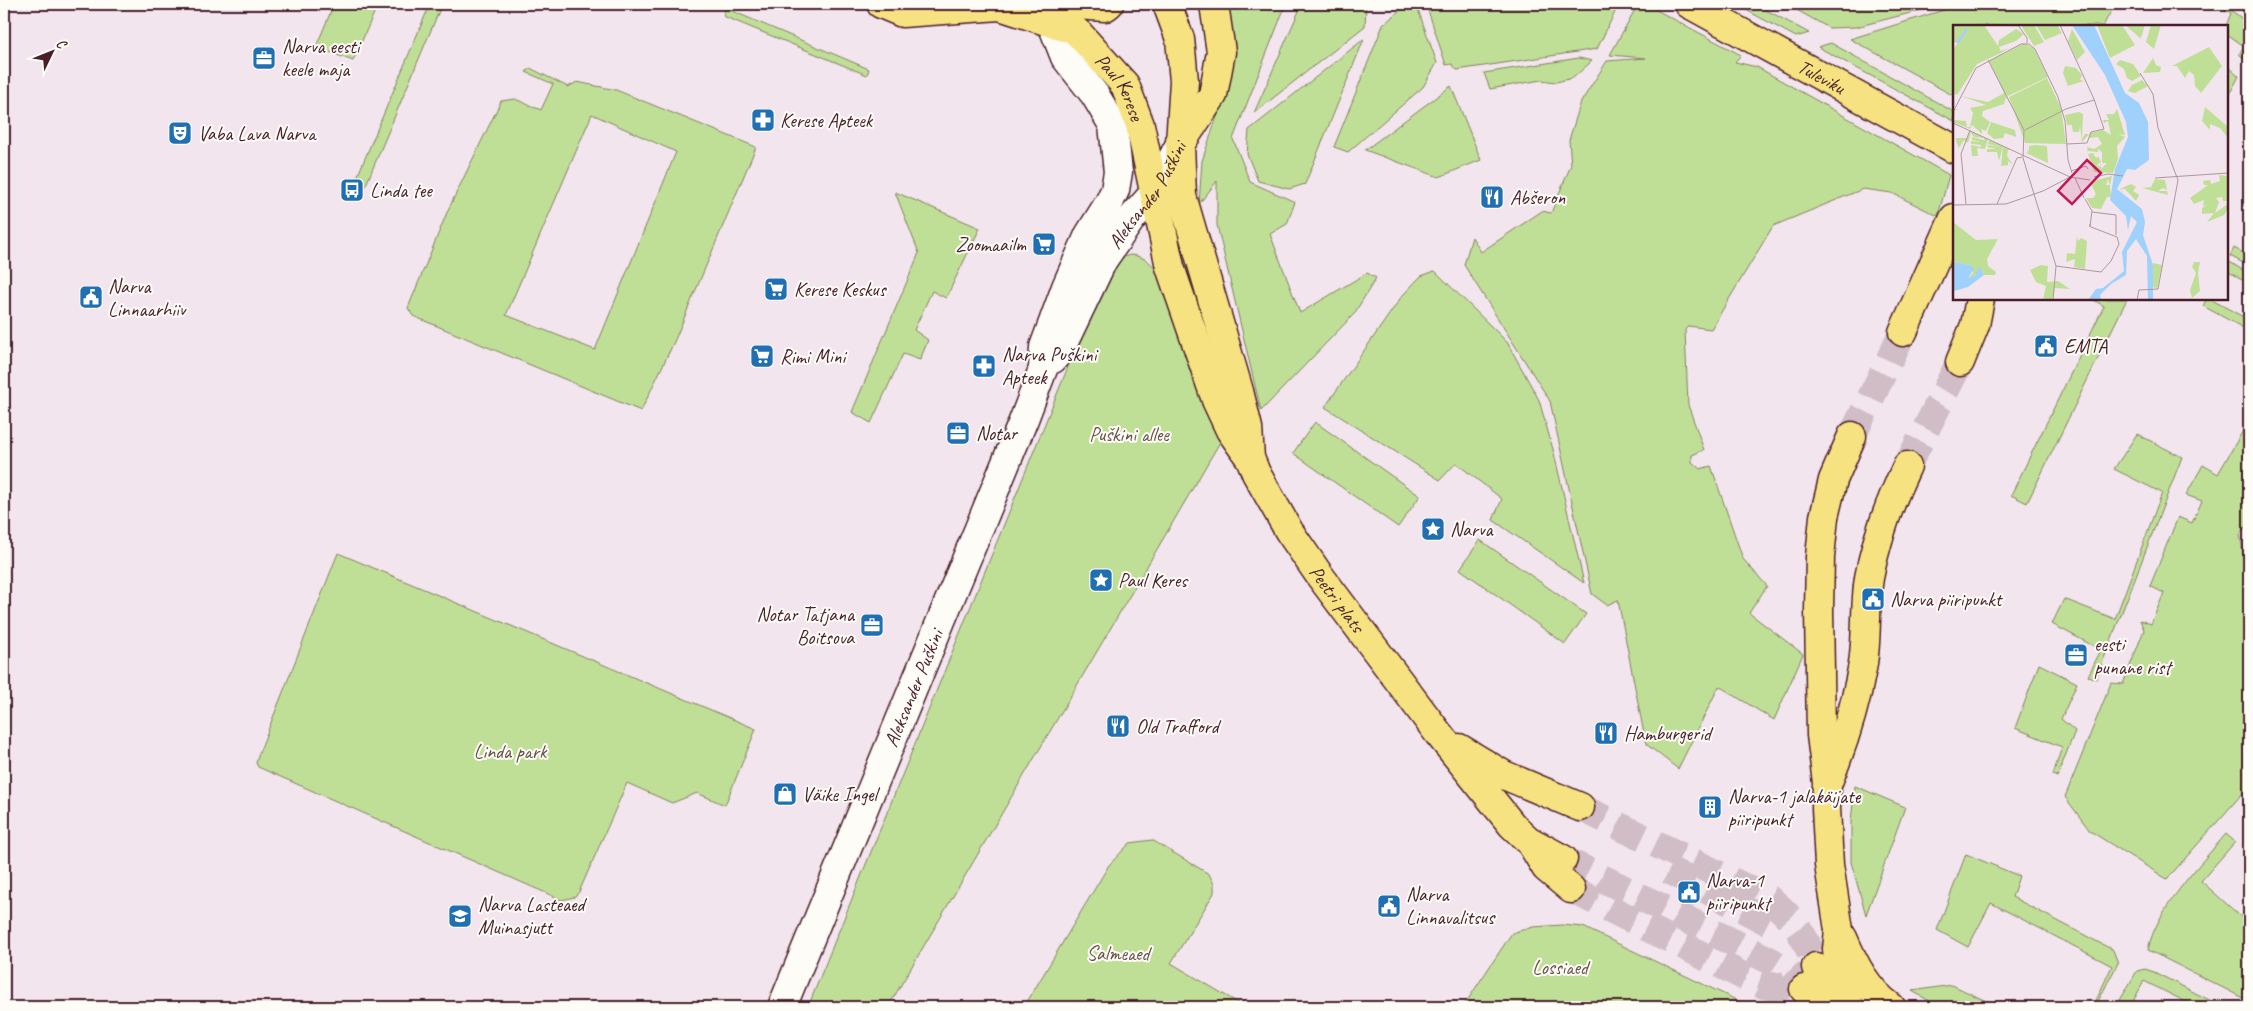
<svg xmlns="http://www.w3.org/2000/svg" width="2253" height="1011" viewBox="0 0 2253 1011" font-family="Caveat,sans-serif">
  <style>
    .green { fill: #bfdf97; stroke: #847f61; fill-rule: evenodd }
    .lines { fill: none; stroke-linecap: round; stroke-linejoin: round }
    .highway-tunnel { stroke: #d0bdc6; stroke-width: 28; stroke-dasharray: 28 14; stroke-linecap: butt }
    .minor-casing { stroke: #4a1f2b; stroke-width: 31 }
    .highway-casing { stroke: #4a1f2b; stroke-width: 31 }
    .minor { stroke: #fdfcf7; stroke-width: 28 }
    .highway { stroke: #f7e281; stroke-width: 28 }
    .labels { text-anchor: middle; dominant-baseline: central; stroke-width: 4; stroke-linejoin: round; paint-order: stroke }
    .poi-label { font-size: 20px; fill: #4a1f2b; stroke: #fdfcf7; text-anchor: start }
    .street-label { font-size: 20px; fill: #4a1f2b; stroke: #fdfcf7 }
    .park-label { font-size: 20px; fill: #674f46; stroke: #fdfcf7 }
    .inset-river { fill: none; stroke: #a0d0fc; stroke-width: 2.5 }
    .inset-road { fill: none; stroke: #af969f; stroke-width: 1 }
    .view { fill: #c2185b; fill-opacity: 0.15; stroke: #c2185b; stroke-width: 2.5 }
    .inset-edge { fill: none; stroke: #4a1f2b; stroke-width: 2.5 }
  </style>
  <rect width="100%" height="100%" fill="#f2e5ed"/>
  <filter id="ink" filterUnits="userSpaceOnUse"><feTurbulence type="fractalNoise" baseFrequency=".02" numOctaves="2"/><feDisplacementMap in="SourceGraphic" scale="10" xChannelSelector="R" yChannelSelector="G"/><feConvolveMatrix kernelMatrix="1 2 1 2 8 2 1 2 1" color-interpolation-filters="sRGB"/></filter>
  <g filter="url(#ink)">
    <path class="green" d="M334,4H378L353,61L316,47Z
      M430,4H442L365,187L355,182Z
      M1224,4H1286L1233,139L1250,182L1295,202L1287,224L1270,234L1300,313L1367,273L1376,278L1354,314L1261,411L1217,225V181L1199,204L1202,161L1225,93Z
      M1302,4H1366L1365,26L1254,113Z
      M1407,4H1416L1437,63L1423,87L1348,152L1334,147L1383,25Z
      M1426,4H1619L1597,49L1457,70L1452,64L1446,65Z
      M1638,4H1645L1741,55L1735,62L1757,67L1949,175L1938,216L1892,193L1863,189L1773,226L1711,329L1688,326L1685,330L1688,405L1704,450L1692,455V462L1700,469L1711,466L1743,559L1767,586L1749,613L1803,654L1774,720L1719,686L1678,769L1646,744L1618,600L1607,605L1592,594L1550,401L1464,265L1472,237L1481,252L1542,211L1551,213L1571,165L1569,140L1581,102L1607,61L1646,58L1610,55Z
      M1735,4H1755L1809,33L1796,37Z
      M1786,4H1945L1856,27L1829,28Z
      M1963,4H2115L2103,26H1954V96L1850,39Z
      M2215,4H2223L2249,24L2248,62L2239,54L2244,46L2227,34L2226,26L2231,13Z
      M725,8L869,69L867,75L723,16Z
      M1364,39L1305,184L1289,189L1258,181L1247,154L1249,130Z
      M1831,43L1954,112V121L1818,47Z
      M1579,58L1592,61L1573,78L1556,82L1541,80L1490,89L1484,73Z
      M2227,65L2239,76L2227,99Z
      M530,68L568,87L577,82L616,90L756,147L674,342L641,411L413,316L408,308L448,210L501,101L515,99L541,110L553,84L526,72ZM592,114L676,152L595,350L506,315Z
      M1451,86L1481,160L1439,177L1365,150Z
      M895,192L980,228L946,298L932,291L914,330L928,340L920,360L903,354L871,423L852,412L919,253Z
      M2234,248L2249,256V266L2230,256Z
      M1130,255C1147,256 1153,265 1163,278L1220,442L888,1007H808L1107,271L1119,259Z
      M2228,261L2249,274V284L2227,271Z
      M1435,271L1507,342L1539,400L1554,453L1584,583L1493,520L1502,499L1456,463L1440,480L1325,407L1402,296L1421,276Z
      M2092,299H2127L2027,503L2011,495L2104,306Z
      M2210,299L2249,320V331L2203,306L2206,300Z
      M2249,420V522L2240,534L2243,553L2249,558V786L2167,879L2090,831L2065,797L2111,683L2123,684L2144,630L2140,620L2151,624L2164,593L2150,586L2178,517L2192,523L2202,501L2186,495L2203,465L2218,474Z
      M1315,422L1420,496L1398,527L1293,453Z
      M2137,434L2182,457L2096,679L2088,676L2101,650L2052,624L2064,599L2115,619L2162,493L2114,469Z
      M1480,540L1586,614L1565,644L1460,569Z
      M338,553L756,729L725,805L697,793L672,803L627,783L579,892L574,897L562,900L258,767L256,763L259,753Z
      M2039,664L2077,683L2061,719L2075,731L2057,777L2053,775L2062,747L2015,728Z
      M1855,786L1905,807L1866,915L1851,862V821Z
      M2226,834L2235,842L2201,881L2249,924V1001L2148,950C2156,909 2199,866 2226,834Z
      M1152,840L1209,874L1214,884V893L1171,963L1240,1004L1238,1007H1024L1109,865L1130,843Z
      M1966,854L2019,876L2012,897L2113,950L2118,963L2095,1007H2093L2112,966L1991,903L1968,947L1937,930Z
      M1562,925L1583,927L1751,1007H1463L1512,933L1533,927Z
      M2145,969L2154,972L2223,1007H2196L2144,981L2130,1007H2116L2137,971Z
      M1952,985L1999,1007H1940L1912,991Z"/>
    <g class="lines">
      <path class="highway-tunnel" d="M1852,436L1903,332
        M1907,466L1960,362
        M1580,807L1769,899C1793,917 1807,938 1816,967
        M1563,859L1771,961L1788,972L1804,989
        M1669,870L1772,924
        M1571,889L1757,983C1773,988 1782,988 1797,981"/>
      <g class="minor-casing">
        <g id="minor">
          <path id="s1" d="M1053,359L1059,352L1103,260L1132,218L1155,192L1180,144"/>
          <path id="s2" d="M782,1007L1024,419L1043,369L1044,347L1066,287L1089,235L1109,203L1115,190L1118,172L1113,125L1095,95L1065,57L1044,4"/>
        </g>
      </g>
      <g class="highway-casing">
        <g id="highway">
          <path d="M881,4L902,13L1000,6L1064,27"/>
          <path id="s3" d="M1044,4L1079,34L1125,85L1140,125L1170,267L1216,400L1230,430L1249,457"/>
          <path d="M1060,4L1105,7L1109,4"/>
          <path id="s4" d="M1167,4L1180,39L1184,81L1180,144L1182,196L1239,391L1248,428L1250,458L1256,473L1289,531L1320,576L1438,733L1512,825L1528,840L1563,859"/>
          <path id="s5" d="M1689,4L1954,149"/>
          <path d="M1181,143L1213,95L1221,52L1214,4"/>
          <path d="M1903,332L1954,218"/>
          <path d="M1960,362L1975,325L1980,299"/>
          <path d="M1459,748L1504,775L1580,807"/>
          <path d="M1828,782C1843,745 1855,708 1862,669C1868,639 1864,608 1869,578C1876,538 1890,502 1907,466"/>
          <path d="M1532,845L1546,868L1571,889"/>
          <path d="M1843,938C1854,964 1867,990 1891,1007"/>
          <path d="M1816,967L1847,997"/>
          <path d="M1804,989L1830,1007"/>
          <path d="M1850,1007L1844,994L1839,969L1837,949L1839,930L1829,865L1826,808L1827,783L1821,735L1819,610L1820,557L1824,517L1833,480L1852,436"/>
        </g>
      </g>
      <use href="#minor" class="minor"/>
      <use href="#highway" class="highway"/>
    </g>
  </g>
  <defs>
    <g id="office-square" transform="scale(1.25)"><rect x="-9" y="-9" width="18" height="18" rx="4" fill="#1f6fb2" stroke="#fdfcf7"/><path d="M-6-3h4V-5.5h4V-3h4V5H-6ZM-1-4.5V-3h2v-1.5ZM-6 0V1H6V0Z" fill="#fff"/></g>
    <g id="pharmacy-square" transform="scale(1.25)"><rect x="-9" y="-9" width="18" height="18" rx="4" fill="#1f6fb2" stroke="#fdfcf7"/><path d="M-2-6h4v4h4v4h-4v4h-4v-4h-4v-4h4Z" fill="#fff"/></g>
    <g id="theatre-square" transform="scale(1.25)"><rect x="-9" y="-9" width="18" height="18" rx="4" fill="#1f6fb2" stroke="#fdfcf7"/><path d="M-5-5.5Q0-4 5-5.5V0Q5 5 0 6Q-5 5-5 0ZM-3.3-2.5H-1v1.5H-3.3ZM1-2.5H3.3v1.5H1ZM-2.8 1Q0 5.5 2.8 1Z" fill="#fff"/></g>
    <g id="bus-square" transform="scale(1.25)"><rect x="-9" y="-9" width="18" height="18" rx="4" fill="#1f6fb2" stroke="#fdfcf7"/><path d="M-5-6H5V4H4V6H2V4H-2V6H-4V4H-5ZM-3.5-4V0h7V-4ZM-3.5 1.2v1.5H-2V1.2ZM2 1.2v1.5H3.5V1.2Z" fill="#fff"/></g>
    <g id="restaurant-square" transform="scale(1.25)"><rect x="-9" y="-9" width="18" height="18" rx="4" fill="#1f6fb2" stroke="#fdfcf7"/><path d="M-5-6h1v4h1v-4h1v4h1v-4h1v5L-1.5 .5V6h-2V.5L-5-1ZM5-6V6H3V1.5H1.5Q1.5-4 5-6Z" fill="#fff"/></g>
    <g id="supermarket-square" transform="scale(1.25)"><rect x="-9" y="-9" width="18" height="18" rx="4" fill="#1f6fb2" stroke="#fdfcf7"/><path d="M-6-5.5h2.5l.6 2H6L4.5 2H-2.5L-4.4-4H-6ZM-1.5 3.2a1.3 1.3 0 1 0 .1 0ZM3 3.2a1.3 1.3 0 1 0 .1 0Z" fill="#fff"/></g>
    <g id="civic-square" transform="scale(1.25)"><rect x="-9" y="-9" width="18" height="18" rx="4" fill="#1f6fb2" stroke="#fdfcf7"/><path d="M-.6-6.5H3V-4.5H.6V-3L4-1V1h2V6H-6V1h2V-1L-.6-3ZM-1.2 2.5V6h2.4V2.5Z" fill="#fff"/></g>
    <g id="sight-square" transform="scale(1.25)"><rect x="-9" y="-9" width="18" height="18" rx="4" fill="#1f6fb2" stroke="#fdfcf7"/><path d="M0-6L1.8-2.2L6-1.7L2.9 1.2L3.7 5.4L0 3.3L-3.7 5.4L-2.9 1.2L-6-1.7L-1.8-2.2Z" fill="#fff"/></g>
    <g id="shop-square" transform="scale(1.25)"><rect x="-9" y="-9" width="18" height="18" rx="4" fill="#1f6fb2" stroke="#fdfcf7"/><path d="M-5-2.5h2.3a2.7 3.5 0 0 1 5.4 0H5L5.5 6h-11ZM-1.5-2.5h3a1.5 2.3 0 0 0-3 0Z" fill="#fff"/></g>
    <g id="building-square" transform="scale(1.25)"><rect x="-9" y="-9" width="18" height="18" rx="4" fill="#1f6fb2" stroke="#fdfcf7"/><path d="M-4-6H4V6H1V3H-1V6H-4ZM-2.5-4.3h1.7v1.8h-1.7ZM.8-4.3h1.7v1.8H.8ZM-2.5-1h1.7V.8h-1.7ZM.8-1h1.7V.8H.8Z" fill="#fff"/></g>
    <g id="school-square" transform="scale(1.25)"><rect x="-9" y="-9" width="18" height="18" rx="4" fill="#1f6fb2" stroke="#fdfcf7"/><path d="M0-5L7-2L0 1L-7-2ZM-4 1L0 2.5L4 1V4Q0 6-4 4Z" fill="#fff"/></g>
  </defs>
  <g fill-rule="evenodd">
    <use href="#office-square" x="264" y="58"/>
    <use href="#pharmacy-square" x="763" y="120"/>
    <use href="#theatre-square" x="180" y="133"/>
    <use href="#bus-square" x="352" y="190"/>
    <use href="#restaurant-square" x="1492" y="197"/>
    <use href="#supermarket-square" x="1044" y="244"/>
    <use href="#supermarket-square" x="776" y="289"/>
    <use href="#civic-square" x="91" y="297"/>
    <use href="#civic-square" x="2046" y="346"/>
    <use href="#supermarket-square" x="762" y="356"/>
    <use href="#pharmacy-square" x="984" y="366"/>
    <use href="#office-square" x="958" y="433"/>
    <use href="#sight-square" x="1433" y="529"/>
    <use href="#sight-square" x="1101" y="580"/>
    <use href="#civic-square" x="1873" y="599"/>
    <use href="#office-square" x="872" y="625"/>
    <use href="#office-square" x="2076" y="655"/>
    <use href="#restaurant-square" x="1118" y="726"/>
    <use href="#restaurant-square" x="1606" y="733"/>
    <use href="#shop-square" x="785" y="794"/>
    <use href="#building-square" x="1710" y="807"/>
    <use href="#civic-square" x="1689" y="892"/>
    <use href="#civic-square" x="1389" y="906"/>
    <use href="#school-square" x="460" y="916"/>
  </g>
  <g class="labels">
    <g class="poi-label">
      <text x="282" y="46">Narva eesti<tspan x="282" dy="23">keele maja</tspan></text>
      <text x="780" y="120">Kerese Apteek</text>
      <text x="198" y="133">Vaba Lava Narva</text>
      <text x="370" y="190">Linda tee</text>
      <text x="1510" y="197">Abšeron</text>
      <text x="1026" y="244" text-anchor="end">Zoomaailm</text>
      <text x="108" y="286">Narva<tspan x="108" dy="23">Linnaarhiiv</tspan></text>
      <text x="794" y="289">Kerese Keskus</text>
      <text x="2064" y="346">EMTA</text>
      <text x="1002" y="354">Narva Puškini<tspan x="1002" dy="23">Apteek</tspan></text>
      <text x="780" y="356">Rimi Mini</text>
      <text x="976" y="433">Notar</text>
      <text x="1450" y="529">Narva</text>
      <text x="1118" y="580">Paul Keres</text>
      <text x="1890" y="599">Narva piiripunkt</text>
      <text x="854" y="614" text-anchor="end">Notar Tatjana<tspan x="854" dy="23">Boitsova</tspan></text>
      <text x="2094" y="644">eesti<tspan x="2094" dy="23">punane rist</tspan></text>
      <text x="1136" y="726">Old Trafford</text>
      <text x="1624" y="733">Hamburgerid</text>
      <text x="802" y="794">Väike Ingel</text>
      <text x="1728" y="796">Narva-1 jalakäijate<tspan x="1728" dy="23">piiripunkt</tspan></text>
      <text x="1706" y="880">Narva-1<tspan x="1706" dy="23">piiripunkt</tspan></text>
      <text x="1406" y="894">Narva<tspan x="1406" dy="23">Linnavalitsus</tspan></text>
      <text x="478" y="904">Narva Lasteaed<tspan x="478" dy="23">Muinasjutt</tspan></text>
    </g>
    <g class="street-label">
      <text stroke="none"><textPath href="#s5" startOffset="151">Tuleviku</textPath></text>
      <text stroke="none"><textPath href="#s3" startOffset="114">Paul Kerese</textPath></text>
      <text stroke="none"><textPath href="#s1" startOffset="190">Aleksander Puškini</textPath></text>
      <text stroke="none"><textPath href="#s4" startOffset="632">Peetri plats</textPath></text>
      <text stroke="none"><textPath href="#s2" startOffset="345">Aleksander Puškini</textPath></text>
    </g>
    <g class="park-label">
      <text x="1129" y="434">Puškini allee</text>
      <text x="510" y="751">Linda park</text>
      <text x="1118" y="953">Salmeaed</text>
      <text x="1560" y="967">Lossiaed</text>
    </g>
  </g>
  <g transform="translate(1953 25)">
    <rect width="275" height="275" fill="#f2e5ed"/>
    <path d="M0,0H31L45,21L46,15L63,4L71,9L63,16L46,22L48,26L56,23L48,28L24,39L4,70L0,68V24L5,18L0,17ZM71,0H81L91,17L81,21L69,2ZM83,0H104L109,8L92,15ZM144,0H169L182,20L157,33ZM172,0H192L188,13H187ZM198,0H208L201,24L193,17ZM119,4L132,27L124,35L115,16ZM71,18L81,23L95,52L55,71L52,67L58,80L53,72L51,79L30,86L29,91L37,97L33,106L28,104L29,106V109L19,100L17,104L0,97V89L2,84H7L2,85L1,95L13,96L14,102H17L20,88L17,83L33,80L8,71L35,77L51,68L36,36ZM256,22L269,41L248,68L242,61L241,50L236,46L232,53L224,41H219ZM200,33L203,40L208,42L207,47L190,48ZM167,35L180,39L188,51L179,56L174,53L171,44L163,39ZM112,41L123,43L129,50L127,55L131,56L115,61L110,48ZM94,53L108,83L113,119L72,118L56,72ZM189,55L195,61L182,68L175,66L179,60ZM252,82L275,102V113L267,103L257,99V105L249,96ZM164,84L172,110L165,109L172,112L164,121L165,134L160,148L141,147L135,129L140,128L143,133L145,131L148,137L144,140L147,142L148,138V144L154,138H149V127L145,124V127L135,126V128L134,122L141,124L149,119L145,112L136,113L137,108L150,105L158,110L155,96L151,98L150,95H156L153,89H161ZM126,87L130,89L129,114L132,109H136L129,117L127,101L126,107H120L119,100H114L112,90ZM38,97L62,105L63,112L52,108L50,113L41,114L34,108ZM18,106L35,114L32,124L24,123L25,131H19L18,120L28,122V120L18,119V116L28,117L19,115V112L31,115V113L21,112L18,108L15,118L11,115L6,123L3,116V113H14ZM36,115L59,125H55L54,131L60,140L55,136V140L48,141L50,121L46,136L44,127H34V124H44L34,122L35,120L48,122L35,119ZM82,120L94,121L95,138L71,127L74,128L75,123L76,129V121ZM266,150L274,151L275,176H270L269,172L263,173L266,177L262,188L275,179V184L271,190L254,197L261,188L249,189V183L254,180L250,181L251,175L241,179L237,173L255,160H251L250,156L257,155L258,159L267,156ZM159,151L157,160L155,154L153,160H157L158,172H154L148,184L139,183L133,173H140L143,169L137,157ZM202,154L212,155L214,165L210,163L205,166H214L215,170L189,163L198,162ZM178,159L183,162L180,166L186,170L183,176L172,164H168L170,167L167,164ZM0,197L23,215L45,214L34,234L35,241L43,247L42,250H31L28,244L24,250L15,253L20,248L17,240L0,237ZM124,211L125,216L128,213L134,216L132,244L121,242L122,234L113,237L114,228L122,229ZM241,237H247L245,248L247,266L239,273L237,265L243,248L239,242ZM200,238L209,240L204,264L200,262ZM88,240L95,241L94,257L105,256L117,264L102,263L99,275H90L93,261L83,257L77,245Z" fill="#bfdf97"/>
    <path d="M119,0H141L172,68L186,78L195,97L196,135L182,145L174,144L164,164L189,184L192,197L190,210L200,240V275H195L194,231L183,214L174,226L173,250L158,259L147,270L148,275H135L143,264L150,263L171,246L169,227L184,197L178,191L175,205L173,191L157,175L162,144L175,112L173,97L152,50ZM0,237L17,240L21,244L15,253L24,250L22,248L27,242L31,250L15,262L1,266Z" fill="#a0d0fc"/>
    <path class="inset-river" d="M4,18L14,4"/>
    <path class="inset-road" d="M65,0L74,13V18M107,0L141,74L151,104L138,107L134,118L114,119M35,35L71,105L70,133L103,241L100,275M0,87L23,43L68,19H76L82,24L105,72L112,96L115,135L119,148M0,98L117,152M72,105L113,84L141,75M118,146L133,141L135,144M117,152L137,155M141,152L155,149L170,151M122,153L131,173M202,153L275,148M132,174L139,186L137,201V202V199M13,179L8,129L17,105M44,179L64,133L69,132M0,180L53,179L90,166L117,152M139,187L163,190V210M103,241L148,247L158,236L166,219L164,212L138,202M184,275L186,265L205,264L225,155L205,103L200,69L187,48"/>
    <path class="view" d="M134,135L148,148L119,179L105,166Z"/>
    <rect width="275" height="275" class="inset-edge"/>
  </g>
  <rect width="2253" height="1011" fill="none" stroke="#fdfcf7" stroke-width="20"/>
  <rect x="10" y="10" width="2233" height="991" fill="none" stroke="#4a1f2b" stroke-width="2" filter="url(#ink)"/>
  <g transform="translate(52 52) rotate(47)" stroke="#fdfcf7" stroke-width="4" paint-order="stroke">
  <path d="M0-4L9 19L0 12L-9 19Z" fill="#4a1f2b"/>
  <text y="-8" font-size="14" font-weight="bold" text-anchor="middle" fill="#4a1f2b">С</text>
  </g>
</svg>
